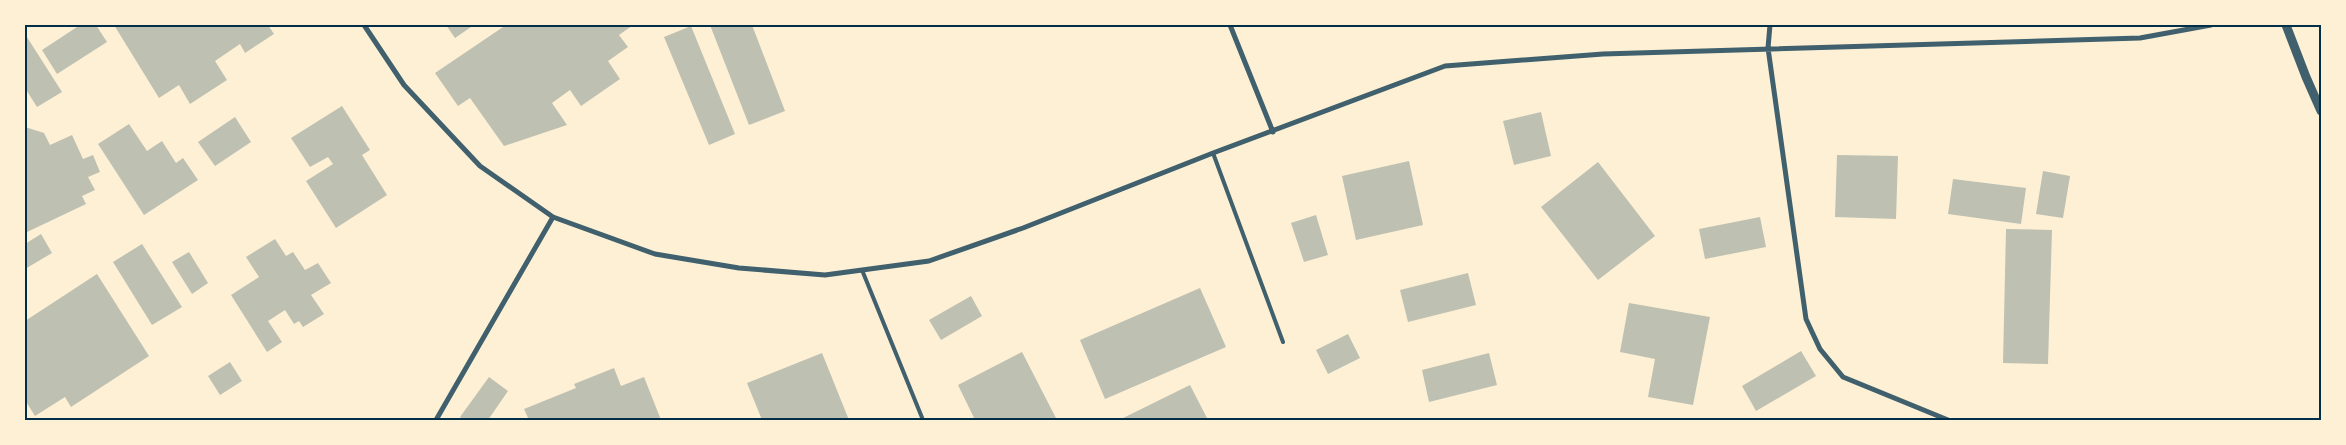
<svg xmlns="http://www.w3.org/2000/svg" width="2346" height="445" viewBox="0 0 2346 445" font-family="'Asap Condensed',sans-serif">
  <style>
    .building { fill: #bec0b2 }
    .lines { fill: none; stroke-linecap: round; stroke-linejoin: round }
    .service { stroke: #3f606c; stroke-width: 4 }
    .minor { stroke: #3f606c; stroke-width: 5 }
    .tertiary { stroke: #3f606c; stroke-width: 9 }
    .neatline { fill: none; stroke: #003049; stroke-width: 2 }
  </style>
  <rect width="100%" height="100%" fill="#fdf0d5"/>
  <path class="building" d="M80,25H96L107,42L57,74L42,50Z
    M114,25H268L274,34L245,53L240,44L215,61L227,80L190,104L179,85L159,98Z
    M446,25H474L455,38Z
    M506,25H633L619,35L628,47L608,61L620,79L581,106L570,90L552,103L567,125L504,146L470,98L458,106L435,73Z
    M710,25H752L785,111L749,125Z
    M691,26L735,134L709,145L664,37Z
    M25,34L62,92L37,107L25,88Z
    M342,106L370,150L362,155L387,195L336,228L306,181L333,164L328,157L310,167L291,138Z
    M1541,112L1551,156L1514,165L1503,121Z
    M235,117L251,142L215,166L198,142Z
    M129,124L147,151L162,141L176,163L183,158L198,180L144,215L98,144Z
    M25,127L44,133L50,145L72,135L83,159L93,155L100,172L88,177L95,190L82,196L86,204L25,233Z
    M1837,155L1898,156L1896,219L1835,217Z
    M1409,161L1423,225L1356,240L1342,176Z
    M1598,162L1655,236L1598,280L1541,207Z
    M2043,171L2070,176L2063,218L2036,214Z
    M1953,179L2026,188L2021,224L1948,214Z
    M1316,215L1328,255L1304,262L1291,223Z
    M1760,217L1766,247L1705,259L1699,229Z
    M2006,229L2052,230L2048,364L2003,363Z
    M41,234L52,253L25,269V244Z
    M275,239L286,256L293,252L305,270L318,263L331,283L311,295L324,314L303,327L299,321L294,324L285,310L268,321L282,342L267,352L231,295L259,277L246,257Z
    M142,244L182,307L152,325L113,262Z
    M189,252L208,283L192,294L172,262Z
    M1468,273L1476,305L1408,322L1400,290Z
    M97,274L149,356L71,407L65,397L35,416L25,400V321Z
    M1200,288L1226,347L1105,399L1080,340Z
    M971,296L982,316L941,340L929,320Z
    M1629,303L1710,317L1693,405L1648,397L1655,359L1620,352Z
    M1348,334L1360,358L1328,374L1316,350Z
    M1801,351L1816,376L1756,411L1742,386Z
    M1022,352L1057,420H975L958,385Z
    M822,353L849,420H762L747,383Z
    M1489,353L1497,385L1429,402L1422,370Z
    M230,362L242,381L220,395L208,376Z
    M614,368L621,386L644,377L661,420H529L524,409L576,388L574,384Z
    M489,377L508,391L488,420H463L460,417Z
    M1190,385L1208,420H1119Z"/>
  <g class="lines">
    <path class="service" d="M1213,153L1283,342
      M862,270L923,420"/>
    <path class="minor" d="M364,25L404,85L480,166L553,217L655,254L739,268L825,275L929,261L1023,228L1213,153L1445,66L1603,54L2140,38L2211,25
      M1230,25L1273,132
      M1770,25L1768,48L1806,319L1820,349L1843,377L1948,420
      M436,420L553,217"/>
    <path class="tertiary" d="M2286,25L2306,77L2321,111"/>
  </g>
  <rect width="2346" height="445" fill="none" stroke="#fdf0d5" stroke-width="52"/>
  <rect x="26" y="26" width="2294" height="393" class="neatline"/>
</svg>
